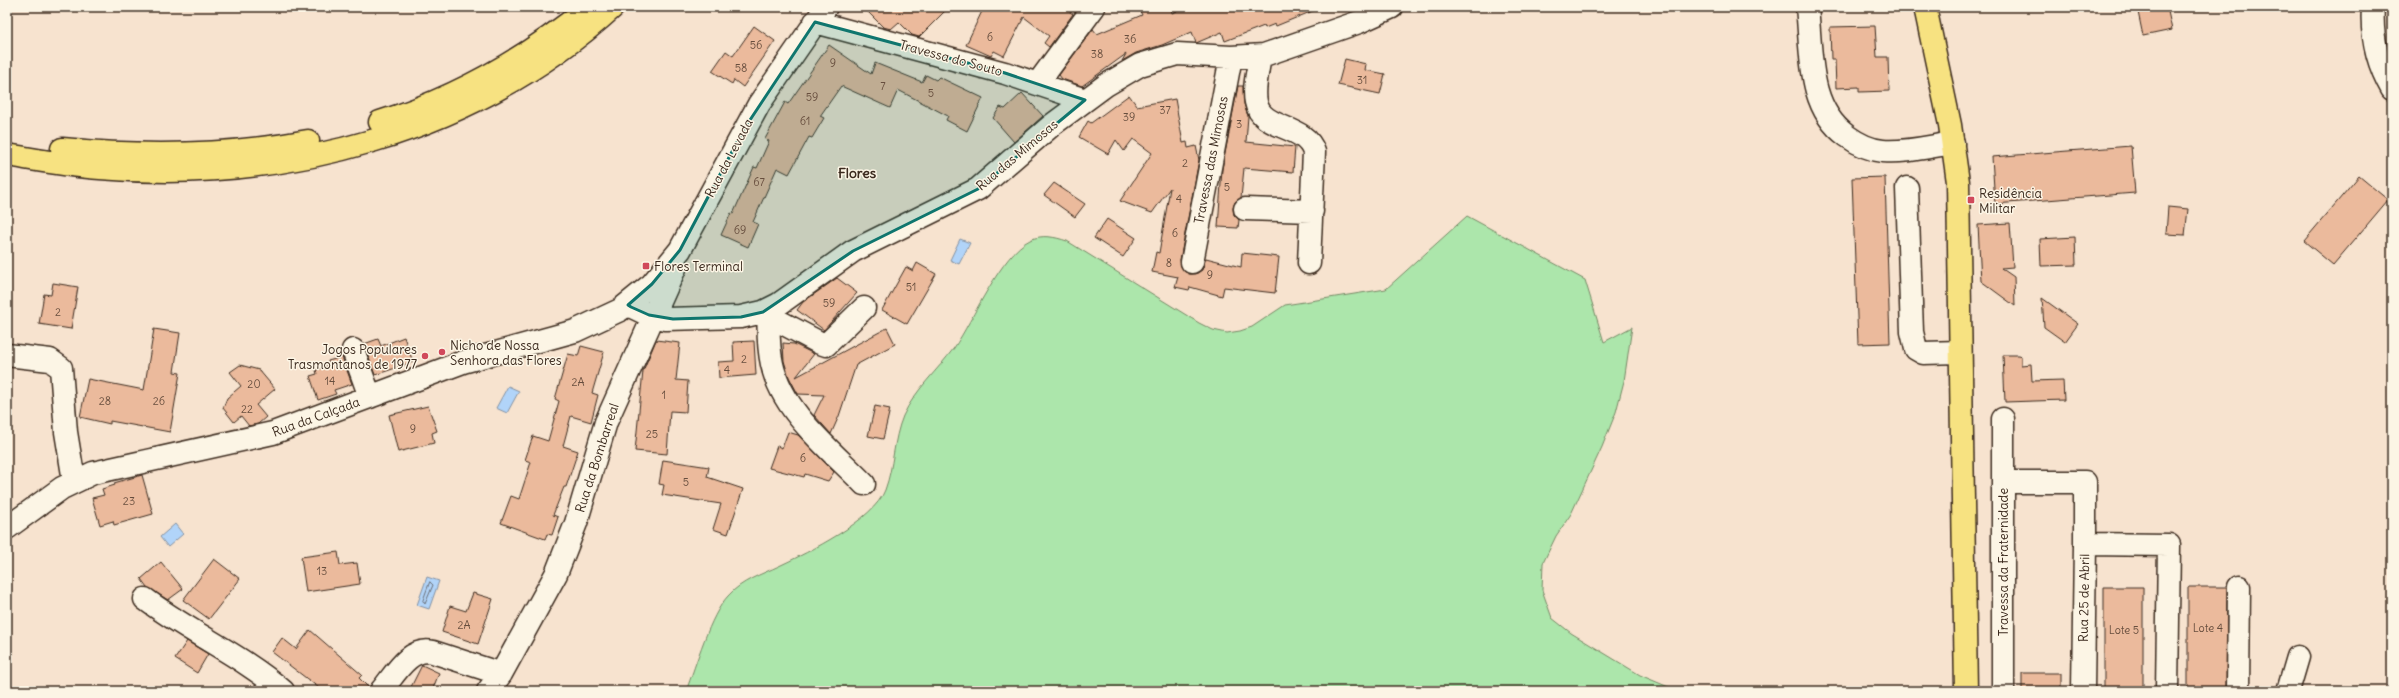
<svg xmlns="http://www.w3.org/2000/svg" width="2399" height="698" viewBox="0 0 2399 698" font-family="Delius,sans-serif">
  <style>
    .green { fill: #ace6ab; stroke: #748864 }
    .water { fill: #b1d4f9; stroke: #8290a1 }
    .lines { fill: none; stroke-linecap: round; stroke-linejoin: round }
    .shore { stroke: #6a6e76; stroke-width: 1 }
    .building { fill: #ebba9c; stroke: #3b2a1e }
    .minor-casing { stroke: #3b2a1e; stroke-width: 25 }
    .major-casing { stroke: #3b2a1e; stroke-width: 25 }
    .highway-casing { stroke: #3b2a1e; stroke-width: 25 }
    .minor { stroke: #fcf5e5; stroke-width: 22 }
    .major { stroke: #f7e281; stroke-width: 22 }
    .highway { stroke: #f7e281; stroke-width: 22 }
    .marked { fill: #0f766e; fill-opacity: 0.2; stroke: #0f766e; stroke-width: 3; stroke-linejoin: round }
    .poi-dot { fill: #d1495b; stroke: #fcf5e5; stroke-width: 1.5 }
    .labels { text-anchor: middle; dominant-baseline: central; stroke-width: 3; stroke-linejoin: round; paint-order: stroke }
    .number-label { font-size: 11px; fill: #674e3e }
    .street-label { font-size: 13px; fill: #3b2a1e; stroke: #fcf5e5 }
    .poi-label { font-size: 13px; fill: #3b2a1e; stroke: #fcf5e5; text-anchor: start }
    .neighbourhood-label { font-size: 14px; font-weight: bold; fill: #3b2a1e; stroke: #fcf5e5 }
  </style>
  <rect width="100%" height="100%" fill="#f7e3cf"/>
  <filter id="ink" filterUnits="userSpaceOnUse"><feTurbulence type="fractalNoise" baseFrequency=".025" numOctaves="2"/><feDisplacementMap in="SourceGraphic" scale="8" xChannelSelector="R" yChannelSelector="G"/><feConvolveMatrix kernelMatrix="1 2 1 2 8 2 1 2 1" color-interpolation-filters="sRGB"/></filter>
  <g filter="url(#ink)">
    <path class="green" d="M1467,216L1585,280L1604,342L1632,327L1624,381L1616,412L1602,447L1571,514L1556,536L1543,563L1542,590L1552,618L1571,633L1640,675L1678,691H686C696,665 710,615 728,596C741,581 762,574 779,566C809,552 874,520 885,490C894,466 893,440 903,416C915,390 937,371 954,348C973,320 1001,254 1030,240C1042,234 1055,237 1067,241L1199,323L1213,330L1227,333L1240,331L1252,327L1285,305L1386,289Z"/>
    <path class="water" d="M960,239L970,243L959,264L950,260Z
      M508,386L519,391L507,413L496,408Z
      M175,524L183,534L168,547L160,537Z
      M427,577L439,581L429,609L417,605Z"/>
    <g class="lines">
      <path class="shore" d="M430,582L433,585L425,604L423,601Z"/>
    </g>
    <path class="building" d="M863,7H949L919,37L912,35L899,22L891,29L883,27Z
      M984,7H1063L1073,14L1049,47L1044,43L1049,36L1024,17L1004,56L994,51L991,56L966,45Z
      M1138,7H1170L1172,13L1188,7L1320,8L1276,26L1275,24L1265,28L1264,26L1225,41L1222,32L1196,43L1192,32L1162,45L1136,53L1122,61L1126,54L1082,86L1062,79L1059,75L1093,29L1097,34L1142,15Z
      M2137,7H2167L2172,30L2143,36Z
      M754,26L775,41L743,87L734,80L732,84L712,71L726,51L733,56Z
      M1875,26L1877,57H1888L1889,91L1859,92V87L1836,88L1835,59H1831L1830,27Z
      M829,45L871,74L875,63L922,82L926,75L936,80L939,77L983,98L967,131L946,120L948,116L898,90L890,108L841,86L820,116L824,118L812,138L809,137L789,174L777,168L753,222L758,224L748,247L721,235L731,213L733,214L754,167L757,168L769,141L765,139L785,102L788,104Z
      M1345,59L1366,64L1365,70L1385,74L1380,94L1338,85Z
      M1238,86H1243L1244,104L1248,116L1246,142L1295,147L1293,172L1244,168L1241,198L1235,202L1233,208L1234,215L1239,220L1238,228L1218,227L1222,169Z
      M1022,93L1043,116L1014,142L993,118L1000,107L1005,109Z
      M1129,95L1137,106L1175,99L1183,143L1187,142L1188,148L1196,146L1199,160L1180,260L1184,271L1189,274H1196L1202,270L1206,258L1241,267L1242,253L1279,257L1275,293L1224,287L1222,296L1190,287L1189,290L1175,287L1178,277L1152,272L1156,252L1159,253L1170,188L1152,213L1120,201L1152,153L1133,139L1124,151L1116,140L1108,154L1079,137L1088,121L1091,123Z
      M2131,146L2135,193L1995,204L1992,157Z
      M2359,176L2388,200L2333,265L2304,241Z
      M1885,177L1890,343L1858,344L1852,178Z
      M1054,183L1085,204L1075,217L1044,195Z
      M2168,207L2188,209L2185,235L2166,234Z
      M1107,219L1136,238L1123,257L1094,238Z
      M2010,223L2013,267L2001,268L2014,277L2015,306L1981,281L1978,225Z
      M2075,237L2076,265L2041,266L2040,239Z
      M917,263L936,274L907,324L882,310L906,267L913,271Z
      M837,278L857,293L824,330L797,310L803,302Z
      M53,283L78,287L71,329L39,324L44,294L51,295Z
      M2042,298L2078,324L2065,342L2044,327Z
      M887,328L895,344L856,365L839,416L831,434L814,415L824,395L798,394L789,377L784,361L783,343L794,344L814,354L796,377Z
      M154,329L180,333L174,372L180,373L170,432L110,421V424L80,417L88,379L144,390Z
      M404,337L413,362L375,375L364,344L378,339L381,346Z
      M656,340L680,343L676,380L688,381L686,412L670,411L667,454L635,451L643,371Z
      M754,341L756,375L719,378L718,362L734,361L733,342Z
      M581,346L604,352L592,393L598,395L591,422L571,416L563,446L578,451L566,487H564L553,515L558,517L552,535L547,534L545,539L501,523L511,496L519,499L531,462L525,460L533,436L548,441L559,401L555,399L568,354L578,356Z
      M2003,355H2018L2021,356V365L2031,364L2032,381L2063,380L2064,400L2005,402Z
      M342,357L352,384L334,390L336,394L318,400L310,376L317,374L316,370L329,365L328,361Z
      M240,365L259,370L275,389L256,405L266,417L258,424L249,426L241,416L234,422L223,408L227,398L241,386L230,372Z
      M428,406L437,431L432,433L434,443L398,452L389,415Z
      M875,406L890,409L883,439L868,436Z
      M788,432L798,435L834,472L828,481L805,474L804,477L769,468L777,446L782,448Z
      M663,460L709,467L707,477L743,489L728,534L713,529L721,504L662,495L664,485L659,484Z
      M142,475L153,514L114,525L113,521L100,525L92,498L104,495L102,489L115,485L114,483Z
      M338,552L340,565L357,563L360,584L306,592L301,557Z
      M214,559L240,579L209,619L183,600Z
      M161,562L183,589L168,600L147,587L141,579Z
      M2104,587H2143V691H2104Z
      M2188,587H2227L2226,691H2188Z
      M473,593L493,599L478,644L442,632L450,606L466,611Z
      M310,630L362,675L359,678L369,688V691H323L272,652L282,638L296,649Z
      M187,641L208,654L197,673L175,659Z
      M422,665L439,673L432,691H409Z
      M2022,673H2061V691H2022Z"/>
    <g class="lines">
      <g class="minor-casing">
        <path id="minor" d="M1807,7C1812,53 1807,107 1847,136C1858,144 1870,150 1883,151C1906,153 1931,146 1953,143
          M2373,7C2371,36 2377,63 2392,89
          M815,22L1005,73L1085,100
          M1260,56C1258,71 1253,88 1256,102C1261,131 1305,123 1314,152L1309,263
          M1038,83L1094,7
          M1907,188L1912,332L1916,349L1923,353L1960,352
          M1245,209L1312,211
          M1192,262L1231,57
          M628,305L649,315L666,319L741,317L763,312L779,304L853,251L978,189L1052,125L1106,85L1140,65L1177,54L1231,57L1264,55L1359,22L1392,7
          M769,309C768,328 768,346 772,364C782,412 831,450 864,484
          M769,316L820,343L826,345L864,308
          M353,350L370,397
          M7,355L50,360L61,368L66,432L74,481
          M2003,482V419
          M7,528L62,488L93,473L273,433L463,362L575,331L620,310L652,284L680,250L759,104L826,7
          M145,599C189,632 241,655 283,691
          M381,691C394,676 409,646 433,652L501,674
          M488,691L501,674L556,574L576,523L606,422L676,266
          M2003,691V482H2085V544
          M2083,691L2085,544L2169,545L2167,691
          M2238,691L2239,587
          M2288,691L2298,657"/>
      </g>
      <g class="major-casing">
        <path id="major" d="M1925,7L1950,125L1958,182L1966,691"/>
      </g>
      <g class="highway-casing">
        <path id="highway" d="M380,122C456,98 528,57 589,7
          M62,149C144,157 227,156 308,141
          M7,155C38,160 69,166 100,168C283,184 476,132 613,7"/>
      </g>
      <use href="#minor" class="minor"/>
      <use href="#major" class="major"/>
      <use href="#highway" class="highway"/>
    </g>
  </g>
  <path class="marked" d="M815,22L1005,73L1085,100L978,189L853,251L763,312L741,317L673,319L649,315L631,307L628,305L652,284L680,250L744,129Z"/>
  <g class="poi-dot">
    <rect x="1967" y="196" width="8" height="8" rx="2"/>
    <rect x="642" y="262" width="8" height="8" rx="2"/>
    <circle cx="442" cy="352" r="4"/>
    <circle cx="425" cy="356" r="4"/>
  </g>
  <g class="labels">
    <g class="number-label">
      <text x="990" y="37">6</text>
      <text x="1130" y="39">36</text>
      <text x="756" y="45">56</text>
      <text x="1097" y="54">38</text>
      <text x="833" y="63">9</text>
      <text x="741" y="68">58</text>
      <text x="1362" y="80">31</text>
      <text x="883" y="86">7</text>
      <text x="931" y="93">5</text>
      <text x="812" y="97">59</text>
      <text x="1165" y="110">37</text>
      <text x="1129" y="117">39</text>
      <text x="805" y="121">61</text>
      <text x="1239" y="124">3</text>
      <text x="1185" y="163">2</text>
      <text x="759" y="182">67</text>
      <text x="1227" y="187">5</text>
      <text x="1179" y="199">4</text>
      <text x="740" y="230">69</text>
      <text x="1175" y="233">6</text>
      <text x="1169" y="263">8</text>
      <text x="1210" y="275">9</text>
      <text x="911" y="287">51</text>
      <text x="829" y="303">59</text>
      <text x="58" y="312">2</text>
      <text x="744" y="359">2</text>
      <text x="727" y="370">4</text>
      <text x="330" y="381">14</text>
      <text x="578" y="382">2A</text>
      <text x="254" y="384">20</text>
      <text x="664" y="395">1</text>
      <text x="105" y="401">28</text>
      <text x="159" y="401">26</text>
      <text x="247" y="409">22</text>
      <text x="413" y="429">9</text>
      <text x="652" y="434">25</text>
      <text x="803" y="458">6</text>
      <text x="686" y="482">5</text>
      <text x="129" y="501">23</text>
      <text x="322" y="571">13</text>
      <text x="464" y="625">2A</text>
      <text x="2208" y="628">Lote 4</text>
      <text x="2124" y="630">Lote 5</text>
    </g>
    <g class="street-label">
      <text transform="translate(951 58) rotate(15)">Travessa do Souto</text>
      <text transform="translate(1017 155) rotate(-40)">Rua das Mimosas</text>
      <text transform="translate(729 158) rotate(-62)">Rua da Levada</text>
      <text transform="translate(1211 160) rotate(-79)">Travessa das Mimosas</text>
      <text transform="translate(316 417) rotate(-20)">Rua da Calçada</text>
      <text transform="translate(597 458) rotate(-72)">Rua da Bombarreal</text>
      <text transform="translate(2003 562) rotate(-90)">Travessa da Fraternidade</text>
      <text transform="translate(2084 598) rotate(-89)">Rua 25 de Abril</text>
    </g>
    <g class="poi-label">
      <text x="1979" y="193">Residência<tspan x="1979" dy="15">Militar</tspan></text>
      <text x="654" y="266">Flores Terminal</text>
      <text x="450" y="345">Nicho de Nossa<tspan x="450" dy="15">Senhora das Flores</tspan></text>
      <text x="417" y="349" text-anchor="end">Jogos Populares<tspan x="417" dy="15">Trasmontanos de 1977</tspan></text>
    </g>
    <g class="neighbourhood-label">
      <text x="857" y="173">Flores</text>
    </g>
  </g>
  <rect width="2399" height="698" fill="none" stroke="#fcf5e5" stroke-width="24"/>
  <rect x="12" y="12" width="2375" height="674" fill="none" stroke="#3b2a1e" stroke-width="1.5" filter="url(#ink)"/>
</svg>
